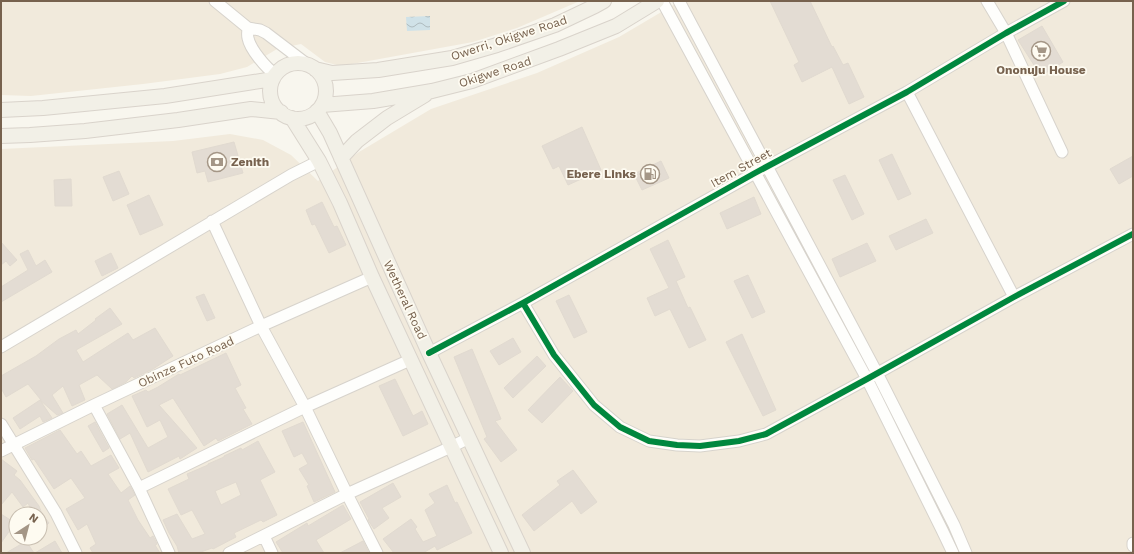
<svg xmlns="http://www.w3.org/2000/svg" width="1134" height="554" viewBox="0 0 1134 554" font-family="'Work Sans',sans-serif">
  <style>
    .residential { fill: #f1eadc; fill-rule: evenodd }
    .water { fill: url(#water-waves) }
    .building { fill: #e3dcd3; stroke: #e1dad0; fill-rule: evenodd }
    .lines { fill: none; stroke-linecap: round; stroke-linejoin: round }
    .minor-casing { stroke: #d7d3cc; stroke-width: 13 }
    .major-casing { stroke: #d9d3cb; stroke-width: 16 }
    .minor { stroke: #fefefc; stroke-width: 11 }
    .major { stroke: #f2f0e7; stroke-width: 14 }
    .cycleway-casing { stroke: #fefbf1; stroke-width: 8 }
    .cycleway { stroke: #00873e; stroke-width: 6 }
    .labels { text-anchor: middle; dominant-baseline: central; stroke-width: 3.5; stroke-linejoin: round; paint-order: stroke }
    .street-label { font-size: 12px; fill: #77624e; stroke: #fefbf1 }
    .poi-label { font-size: 12px; font-weight: bold; fill: #77624e; stroke: #fefbf1 }
  </style>
  <defs>
    <pattern id="water-waves" width="16" height="10" patternUnits="userSpaceOnUse"><rect width="16" height="10" fill="#d0e2e8"/><path d="M0 5q4-4 8 0t8 0" fill="none" stroke="#aebbbe"/></pattern>
  </defs>
  <rect width="100%" height="100%" fill="#f8f6ee"/>
  <path class="residential" d="M1,1H580L517,28L473,42L341,66L325,62L301,44L277,49L247,67L220,74L143,84L31,96L1,95Z
    M680,1H1133V553H1V149L173,141L230,134L263,140L291,155L318,181L359,152L431,109L537,73L619,37ZM16,514H40V538H16Z"/>
  <path class="water" d="M430,16V30L407,31L406,17Z"/>
  <path class="building" d="M770,1H810L832,47L833,46L843,65L848,63L864,97L849,104L832,67L802,82L794,65L799,62Z
    M1042,26L1063,62L1041,76L1018,40Z
    M582,127L601,170L568,185L559,166L553,169L542,146Z
    M234,142L243,173L208,182L205,171L197,173L192,152Z
    M892,154L911,194L898,200L879,160Z
    M1133,156V176L1119,184L1110,169Z
    M661,161L669,178L642,190L634,174Z
    M119,171L129,194L113,201L103,177Z
    M845,175L864,214L852,220L833,180Z
    M71,179L72,206H55L54,180Z
    M149,195L163,225L140,235L127,205Z
    M754,197L761,214L727,229L720,213Z
    M322,202L334,227L337,226L346,245L329,253L315,224L312,225L306,210Z
    M926,219L933,233L896,250L889,236Z
    M668,240L685,277L676,281L688,308L690,307L706,340L689,348L670,309L655,316L647,298L669,288L650,249Z
    M1,242L17,260L10,266L6,261L1,265Z
    M867,243L876,261L840,277L832,259Z
    M28,250L36,266L45,260L52,272L1,302V287L28,270L20,254Z
    M111,253L118,268L102,276L95,261Z
    M748,275L765,312L752,318L734,281Z
    M204,294L215,318L207,321L196,297Z
    M569,295L587,332L574,338L556,301Z
    M110,308L122,324L76,350L83,362L128,333L133,340L155,328L173,356L153,369L134,378L132,376L126,382L112,389L97,375L79,385L85,400L72,406L63,386L52,395L63,413L57,415L40,400H41L28,384L6,397L1,388V376L36,356L59,339L76,330L78,334L96,320L95,319Z
    M742,334L776,410L763,416L726,342Z
    M513,338L521,352L499,365L490,351Z
    M472,349L501,419L495,421L517,450L501,462L484,439L487,437L454,357Z
    M226,353L241,385L235,388L246,408L243,409L252,424L218,441L216,438L204,446L173,398L159,405L197,448L180,459L179,456L148,472L130,433L120,439L107,414L122,405L148,448L168,437L160,420L147,427L132,396L146,390L148,392L158,387L179,374L180,375Z
    M537,356L546,366L513,398L504,388Z
    M560,377L573,391L542,423L528,410Z
    M395,379L413,416L422,411L428,424L403,436L379,386Z
    M40,400L52,418L43,422L40,416L20,429L13,418Z
    M95,422L109,448L103,452L88,426Z
    M303,422L335,492L314,502L307,486L309,485L299,469L308,464L302,453L294,457L282,431Z
    M60,430L77,454L81,451L91,466L111,455L119,468L108,474L121,493L130,486L135,495L128,500L138,520L150,538L153,536L157,544L155,545L160,553H93L90,548L96,544L87,524L78,530L66,509L85,498L71,478L54,489L34,459L32,460L25,448Z
    M258,441L275,472L260,480L277,515L263,522L261,520L234,533L236,537L213,549L212,548L198,553H179L177,546L169,533L163,520L177,514L192,539L205,534L192,510L181,515L168,489L189,479L187,474L208,465V464L224,457V456L241,448L242,450ZM236,482L241,495L221,505L215,491Z
    M1,459L17,471L14,475L20,480L39,506L42,514L49,523L40,530V514H33L28,503L23,507L12,492L1,505Z
    M573,470L597,502L581,514L572,501L534,531L522,515L560,485L557,481Z
    M393,483L401,497L382,508L389,518L374,529L368,520L369,519L360,502Z
    M447,485L455,503L457,502L472,533L437,550L435,546L423,553H394L383,539L411,519L417,527L415,529L423,542L437,536L425,510L435,503L429,494Z
    M343,505L351,519L316,540L324,553H283L276,542L307,523L308,526Z
    M1,514L15,523L1,543Z
    M26,541L34,553H6L18,546Z
    M55,541L62,553H35Z
    M363,541L369,553H340Z"/>
  <g class="lines">
    <g class="minor-casing">
      <path id="minor" d="M215,1L248,28L260,30L266,33L308,65
        M662,1L867,379L942,530L953,553
        M679,1L877,373L954,525L966,553
        M987,1L1006,33L1062,152
        M248,28C248,31 247,35 248,38C250,49 266,68 275,74
        M907,92L1014,297
        M212,221L261,326L305,407L347,494L377,553
        M523,303L554,355L594,405L620,427L649,441L677,445L700,446L739,441L766,434L867,379L1014,297L1133,234
        M1,347L291,175L319,161
        M429,353L523,303L755,173L907,92L1006,33L1064,1
        M94,405L139,488L169,553
        M1,424L56,513L76,553
        M1,451L94,405L261,326L372,277
        M139,488L305,407L410,360
        M264,536L272,553
        M1133,543V546
        M229,553L347,494L451,447L469,438"/>
    </g>
    <g class="major-casing">
      <path id="major" d="M270 91a28 28 0 1 1 56 0a28 28 0 1 1-56 0Z
        M315,69L332,73L378,70L452,58L497,45L555,25L595,6L604,1
        M322,105L373,101L432,91L472,81L559,49L616,26L657,1
        M1,110L43,108L165,96L273,79
        M317,111L330,133L429,353L523,553
        M292,118L319,161L340,203L372,277L501,553
        M1,136L30,135L85,131L178,120L251,109L281,112
        M341,158L357,141L387,118L425,95"/>
    </g>
    <use href="#minor" class="minor"/>
    <use href="#major" class="major"/>
    <g class="cycleway-casing">
      <path id="cycleway" d="M523,303L554,355L594,405L620,427L649,441L677,445L700,446L739,441L766,434L867,379L1014,297L1133,234
        M429,353L523,303L755,173L907,92L1006,33L1064,1"/>
    </g>
    <use href="#cycleway" class="cycleway"/>
  </g>
  <defs>
    <g id="supermarket-ring" transform="scale(1)"><circle r="9.5" fill="#fefbf1" stroke="#a49686" stroke-width="1.5"/><path d="M-6-5.5h2.5l.6 2H6L4.5 2H-2.5L-4.4-4H-6ZM-1.5 3.2a1.3 1.3 0 1 0 .1 0ZM3 3.2a1.3 1.3 0 1 0 .1 0Z" fill="#a49686"/></g>
    <g id="bank-ring" transform="scale(1)"><circle r="9.5" fill="#fefbf1" stroke="#a49686" stroke-width="1.5"/><path d="M-6-4H6V4H-6ZM0-2.3a2.3 2.3 0 1 0 0 4.6a2.3 2.3 0 1 0 0-4.6Z" fill="#a49686"/></g>
    <g id="fuel-ring" transform="scale(1)"><circle r="9.5" fill="#fefbf1" stroke="#a49686" stroke-width="1.5"/><path d="M-5.5-6h7V0h2V4h1.3V-2.5L3-4.5l.8-.8L6-3V5H2.5V1h-1V6h-7ZM-4.2-4.7v3.2H.2V-4.7Z" fill="#a49686"/></g>
  </defs>
  <g fill-rule="evenodd">
    <use href="#supermarket-ring" x="1041" y="51"/>
    <use href="#bank-ring" x="217" y="162"/>
    <use href="#fuel-ring" x="650" y="174"/>
  </g>
  <g class="labels">
    <g class="street-label">
      <text transform="translate(509 38) rotate(-18)">Owerri, Okigwe Road</text>
      <text transform="translate(495 72) rotate(-18)">Okigwe Road</text>
      <text transform="translate(741 168) rotate(-29)">Item Street</text>
      <text transform="translate(405 300) rotate(65)">Wetheral Road</text>
      <text transform="translate(186 362) rotate(-25)">Obinze Futo Road</text>
    </g>
    <g class="poi-label">
      <text x="1041" y="70">Ononuju House</text>
      <text x="231" y="162" text-anchor="start">Zenith</text>
      <text x="636" y="174" text-anchor="end">Ebere Links</text>
    </g>
  </g>
  <rect width="1134" height="554" fill="none" stroke="#77624e" stroke-width="4"/>
  <g transform="translate(28 526) rotate(36)"><circle r="19" fill="#fefbf1" stroke="#c8beb0"/>
  <path d="M0-3L7 15L0 10L-7 15Z" fill="#a49686"/>
  <text y="-6" font-size="11" font-weight="bold" text-anchor="middle" fill="#77624e">N</text>
  </g>
</svg>
